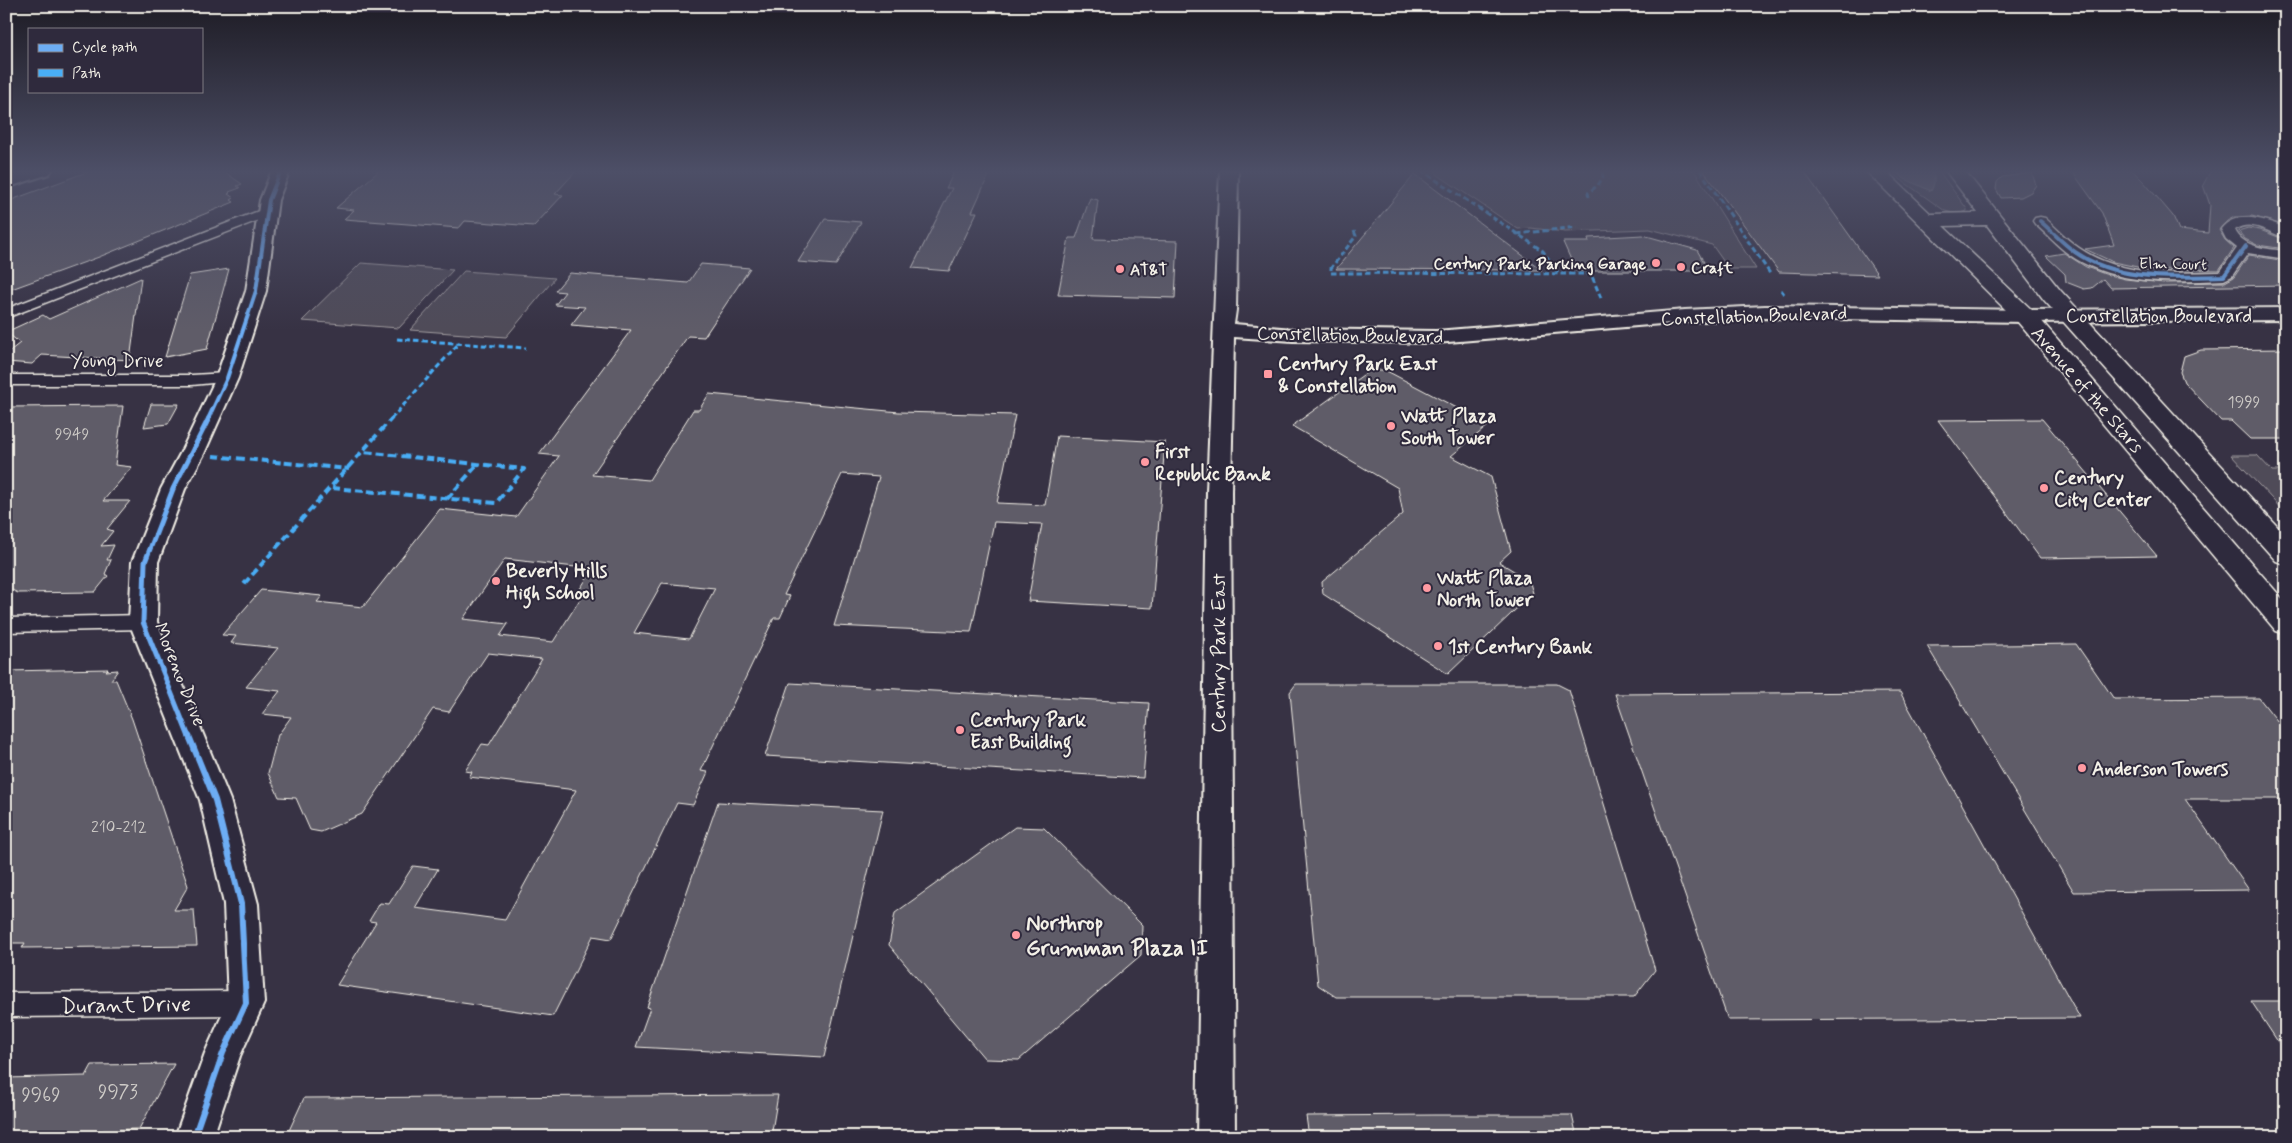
<svg xmlns="http://www.w3.org/2000/svg" width="2292" height="1143" font-family="Mynerve,sans-serif">
<style>
.green{fill:#504b59;stroke:#a29ea0}
.water{fill:#726e77;stroke:#a6a2a4}
.building{fill:#5f5c67;stroke:#f4f1e8;fill-rule:evenodd}
.lines{fill:none;stroke-linecap:round;stroke-linejoin:round}
.street-casing{stroke:#f4f1e8;stroke-width:3}
.secondary-casing{stroke:#f4f1e8;stroke-width:4}
.primary-casing{stroke:#f4f1e8;stroke-width:3}
.street{fill:#2f2a3d;fill-rule:evenodd}
.secondary{fill:#2f2a3d;fill-rule:evenodd}
.primary{fill:#2f2a3d;fill-rule:evenodd}
.quiet-far1{stroke:#49aef6;stroke-width:3;stroke-dasharray:5.5 3;stroke-linecap:butt}
.quiet{stroke:#49aef6;stroke-width:4;stroke-dasharray:8 4;stroke-linecap:butt}
.cycleway-far2-casing{stroke:#2f2a3d;stroke-width:6}
.cycleway-far1-casing{stroke:#2f2a3d;stroke-width:8}
.cycleway-casing{stroke:#2f2a3d;stroke-width:9}
.cycleway-far2{stroke:#6dadf4;stroke-width:4}
.cycleway-far1{stroke:#6dadf4;stroke-width:5}
.cycleway{stroke:#6dadf4;stroke-width:6}
.poi-dot{fill:#ff9aa2;stroke:#2f2a3d;stroke-width:2}
.labels{text-anchor:middle;stroke-width:4;stroke-linejoin:round;paint-order:stroke}
.far-poi-label{font-size:16px;font-weight:bold;fill:#f4f1e8;stroke:#2f2a3d;text-anchor:start}
.far-street-label{font-size:16px;fill:#f4f1e8;stroke:#2f2a3d}
.number-label{font-size:16px;fill:#cfccc8}
.street-label{font-size:19px;fill:#f4f1e8;stroke:#2f2a3d}
.poi-label{font-size:19px;font-weight:bold;fill:#f4f1e8;stroke:#2f2a3d;text-anchor:start}
.near-number-label{font-size:19px;fill:#cfccc8}
.near-poi-label{font-size:22px;font-weight:bold;fill:#f4f1e8;stroke:#2f2a3d;text-anchor:start}
.near-street-label{font-size:22px;fill:#f4f1e8;stroke:#2f2a3d}
</style>
<rect width="100%" height="100%" fill="#373244"/>
<filter id="ink" filterUnits="userSpaceOnUse"><feTurbulence type="fractalNoise" baseFrequency=".02" numOctaves="2"/><feDisplacementMap in="SourceGraphic" scale="10" xChannelSelector="R" yChannelSelector="G"/><feConvolveMatrix kernelMatrix="1 2 1 2 8 2 1 2 1" color-interpolation-filters="sRGB"/></filter>
<g filter="url(#ink)">
<g class="green">
<path d="M1434,170H1694L1756,269H1729L1712,245L1650,229L1565,232L1531,228L1518,229L1438,175Z"/>
<path d="M1887,170H1893L1905,179L1933,174L1932,170H1938L1967,209V211L1958,214L1945,211Z"/>
<path d="M361,263L453,270L399,328L302,321Z"/>
<path d="M464,271L555,278L506,337L410,330Z"/>
<path d="M2231,455H2257L2272,471H2286V514Z"/>
</g>
<path class="water" d="M1893,170H1932C1935,177 1935,184 1931,191L1905,179Z"/>
<g class="building">
<path d="M92,170H222L242,184L237,186L240,188L229,192L230,193L228,194L234,198L231,200L234,202L99,257L6,291V202Z"/>
<path d="M380,170H577L555,194L563,195L534,226L465,221L459,228L344,219L354,210L336,208Z"/>
<path d="M955,170H991L972,212H977L949,271L912,268L952,188H946Z"/>
<path d="M1703,170H1803L1878,275L1779,272Z"/>
<path d="M2071,170H2132L2144,182L2173,216L2179,230L2208,233L2210,205L2203,185L2211,170H2279L2286,175V226L2252,216L2234,217L2227,221L2219,230L2225,240L2234,248L2219,270L2147,269L2113,262L2085,249L2114,245L2102,213Z"/>
<path d="M2032,173L2036,185L2031,192L2021,197L2001,198L1996,189L1997,182L2002,177Z"/>
<path d="M1415,174L1542,270L1336,269Z"/>
<path d="M1090,198L1098,200L1093,239L1178,241L1175,298L1058,295L1069,238H1076Z"/>
<path d="M825,219L861,222L836,265L798,262Z"/>
<path d="M2248,228L2260,230L2286,240V249L2257,245L2245,239L2238,231Z"/>
<path d="M1643,235L1697,250L1709,271H1576L1563,242H1589L1588,238Z"/>
<path d="M2064,253L2086,267L2105,274L2125,279L2164,283L2225,282L2234,277L2249,255L2286,261V285L2111,288L2103,279L2092,288L2084,289L2066,282L2065,274L2046,256Z"/>
<path d="M701,264L750,268L704,337L688,336L592,475L649,480L693,410H699L709,394L899,412L1015,415L997,503L1045,505L1057,436L1165,442L1152,608L1028,601L1042,524L994,522L971,632L834,626L879,477L842,474L784,595L790,596L780,618H774L701,771L708,772L693,805L677,803L611,939L593,936L553,1016L337,985L376,922L369,921L380,903L389,904L413,866L438,869L415,908L505,920L576,790L469,777L472,772L465,771L482,744L489,745L542,659L488,653L449,712L433,709L362,814L321,832L310,830L296,798L279,797L268,773L278,735L291,717L262,714L280,691L246,687L278,648L231,643L236,636L222,635L261,590L322,596L317,602L363,607L440,509L516,517L559,456L539,454L631,330L571,325L585,307L555,305L565,292L555,291L570,273L688,283ZM505,559L593,569L576,595L582,596L553,642L500,636L508,624L463,619ZM662,583L715,588L689,639L634,633Z"/>
<path d="M229,269L207,349L165,357L190,275Z"/>
<path d="M141,278L130,360L42,355L32,364L6,362V354L20,343L6,332L43,315L49,319Z"/>
<path d="M2286,349V439H2250L2231,421H2221L2184,382L2180,372L2184,356L2201,350Z"/>
<path d="M1370,370H1385L1489,425L1451,456L1491,477L1511,551L1499,562L1529,580L1533,593L1448,674L1323,594L1322,582L1403,514L1398,488L1292,426Z"/>
<path d="M151,404H179L168,424L144,427Z"/>
<path d="M123,406L115,465L132,467L103,501H130L107,529L113,531L101,546L114,545L107,560H111L105,574L108,576L95,592L18,593L6,587V407Z"/>
<path d="M2042,419L2157,556L2040,558L1938,420Z"/>
<path d="M2076,644L2114,699L2259,698L2286,732V799H2185L2249,890L2074,892L1927,646Z"/>
<path d="M108,669L106,671L118,670L111,680H116L132,719L188,886L174,910H194L197,946L22,948L25,943H6V671Z"/>
<path d="M790,683L1149,703L1143,778L765,756Z"/>
<path d="M1296,684H1557L1569,690L1655,970L1634,997H1336L1318,985L1290,692Z"/>
<path d="M1900,692L2080,1018L1728,1020L1615,694Z"/>
<path d="M718,802L883,810L824,1057L636,1047L650,1008L647,1007Z"/>
<path d="M1015,827L1044,828L1142,925L1141,955L1019,1060L985,1059L889,945L895,913Z"/>
<path d="M2251,1001H2286V1054Z"/>
<path d="M174,1064L139,1129L103,1130L99,1137H6V1078L86,1076L92,1065Z"/>
<path d="M778,1095L771,1137H286L304,1098Z"/>
<path d="M1434,1115H1572L1577,1137H1309L1306,1116Z"/>
</g>
<g class="lines">
<defs>
<g id="street">
<path d="M269,207L276,211L274,214L6,318V309Z"/>
<path d="M2040,217L2045,218C2056,228 2067,240 2079,248C2121,277 2172,273 2220,272L2237,248L2226,239L2221,229C2236,209 2267,220 2286,228V238C2271,234 2251,218 2235,230C2243,248 2268,249 2286,251V259L2248,253L2232,276L2224,280C2172,282 2115,286 2070,255C2057,246 2047,234 2035,224L2033,221L2035,218Z"/>
<path d="M227,373L233,375L235,378L233,381L192,385H6V375H192Z"/>
<path d="M143,615L150,617L153,622L150,627L143,629L6,632V618Z"/>
<path d="M246,991L255,994L259,1003L255,1012L246,1015L6,1017V993Z"/>
</g>
<g id="secondary">
<path d="M25,170H52L49,174L6,188V177Z"/>
<path d="M272,170H290L278,200L266,291L238,378L204,454L185,489L158,562L157,622L230,800L258,904L264,1003L240,1056L213,1137H175L205,1053L228,1002L224,904L200,800L129,622L132,562L161,489L180,454L216,378L246,291L260,200Z"/>
<path d="M1220,170H1238L1236,310L1234,324L1293,329L1436,331L1685,310L1765,306L2025,310L2286,308V320L2025,322L1765,318L1685,322L1436,343L1293,341L1234,337L1231,492L1235,1137H1197L1207,492Z"/>
</g>
<path id="primary" d="M1865,170H1885L1931,214L1978,213L1945,170H1964L2060,290L2286,536V564L2276,561L2044,300L1987,225L1943,226L2033,311L2286,603V634L2276,631L2017,321Z"/>
</defs>
<use href="#street" class="street-casing"/>
<use href="#secondary" class="secondary-casing"/>
<use href="#primary" class="primary-casing"/>
<use href="#street" class="street"/>
<use href="#secondary" class="secondary"/>
<use href="#primary" class="primary"/>
<g class="quiet-far1">
<path d="M1421,170L1543,251L1558,273"/>
<path d="M1700,170L1771,275"/>
<path d="M1589,197L1588,193L1598,185L1603,177L1602,170"/>
<path d="M1354,231L1356,236L1331,268V273L1591,274L1601,298"/>
<path d="M1517,234L1577,227"/>
<path d="M1781,290L1784,294"/>
<path d="M397,339L526,348"/>
<path d="M391,419L460,342"/>
</g>
<g class="quiet">
<path d="M213,456L349,469"/>
<path d="M332,488L496,503L524,469L364,452"/>
<path d="M447,499L478,464"/>
<path d="M244,584L392,418"/>
</g>
<defs>
<g id="cycleway-far2">
<path d="M2040,221C2052,231 2062,243 2075,252C2118,282 2173,277 2224,276L2246,246"/>
<path d="M208,419L227,378L256,291L269,200L281,170"/>
</g>
<path id="cycleway-far1" d="M189,737L143,622L145,562L173,489L209,418"/>
<path id="cycleway" d="M189,736L215,800L241,904L246,1003L223,1053L194,1137"/>
</defs>
<use href="#cycleway-far2" class="cycleway-far2-casing"/>
<use href="#cycleway-far1" class="cycleway-far1-casing"/>
<use href="#cycleway" class="cycleway-casing"/>
<use href="#cycleway-far2" class="cycleway-far2"/>
<use href="#cycleway-far1" class="cycleway-far1"/>
<use href="#cycleway" class="cycleway"/>
</g>
</g>
<linearGradient id="sky" x2="0" y2="1"><stop stop-color="#1e1c25"/><stop offset="0.52" stop-color="#4d4f67"/><stop offset="1" stop-color="#4d4f67" stop-opacity="0"/></linearGradient>
<rect width="2292" height="330" fill="url(#sky)"/>
<g class="poi-dot">
<circle cx="1656" cy="263" r="5"/>
<circle cx="1681" cy="267" r="5"/>
<circle cx="1120" cy="269" r="5"/>
<rect x="1263" y="369" width="10" height="10" rx="2.5"/>
<circle cx="1391" cy="426" r="5"/>
<circle cx="1145" cy="462" r="5"/>
<circle cx="2044" cy="488" r="5"/>
<circle cx="496" cy="581" r="5"/>
<circle cx="1427" cy="588" r="5"/>
<circle cx="1438" cy="646" r="5"/>
<circle cx="960" cy="730" r="5"/>
<circle cx="2082" cy="768" r="5"/>
<circle cx="1016" cy="935" r="5"/>
</g>
<g class="labels">
<g class="far-poi-label">
<text x="1646" y="269" text-anchor="end">Century Park Parking Garage</text>
<text x="1691" y="273">Craft</text>
<text x="1130" y="275">AT&amp;T</text>
</g>
<g class="far-street-label">
<text transform="translate(2173 263) rotate(1)" y="6">Elm Court</text>
</g>
<g class="number-label">
<text x="2244" y="407">1999</text>
<text x="72" y="439">9949</text>
<text x="119" y="832">210-212</text>
</g>
<g class="street-label">
<text transform="translate(1754 315) rotate(-2)" y="7">Constellation Boulevard</text>
<text x="2159" y="322">Constellation Boulevard</text>
<text transform="translate(1350 334) rotate(1)" y="7">Constellation Boulevard</text>
<text x="117" y="367">Young Drive</text>
<text transform="translate(2088 389) rotate(49)" y="7">Avenue of the Stars</text>
<text transform="translate(1218 653) rotate(-90)" y="7">Century Park East</text>
<text transform="translate(181 674) rotate(68)" y="7">Moreno Drive</text>
</g>
<g class="poi-label">
<text x="1278" y="370">Century Park East<tspan x="1278" dy="22">&amp; Constellation</tspan></text>
<text x="1401" y="422">Watt Plaza<tspan x="1401" dy="22">South Tower</tspan></text>
<text x="1155" y="458">First<tspan x="1155" dy="22">Republic Bank</tspan></text>
<text x="2054" y="484">Century<tspan x="2054" dy="22">City Center</tspan></text>
<text x="506" y="577">Beverly Hills<tspan x="506" dy="22">High School</tspan></text>
<text x="1437" y="584">Watt Plaza<tspan x="1437" dy="22">North Tower</tspan></text>
<text x="1448" y="653">1st Century Bank</text>
<text x="970" y="726">Century Park<tspan x="970" dy="22">East Building</tspan></text>
<text x="2092" y="775">Anderson Towers</text>
</g>
<g class="near-number-label">
<text x="118" y="1098">9973</text>
<text x="41" y="1101">9969</text>
</g>
<g class="near-poi-label">
<text x="1026" y="930">Northrop<tspan x="1026" dy="25">Grumman Plaza II</tspan></text>
</g>
<g class="near-street-label">
<text transform="translate(126 1004) rotate(-1)" y="8">Durant Drive</text>
</g>
</g>
<rect width="2292" height="1143" fill="none" stroke="#2f2a3d" stroke-width="25"/>
<rect x="12" y="12" width="2267" height="1118" fill="none" stroke="#f4f1e8" stroke-width="2" filter="url(#ink)"/>
<rect x="28" y="28" width="175" height="65" fill="#2f2a3d" stroke="#7e7a81"/>
<rect x="38" y="44" width="25" height="8" fill="#6dadf4" stroke="#7e7a81"/>
<text x="72" y="52" font-size="15" fill="#f4f1e8">Cycle path</text>
<rect x="38" y="69" width="25" height="8" fill="#49aef6" stroke="#7e7a81"/>
<text x="72" y="78" font-size="15" fill="#f4f1e8">Path</text>
</svg>
